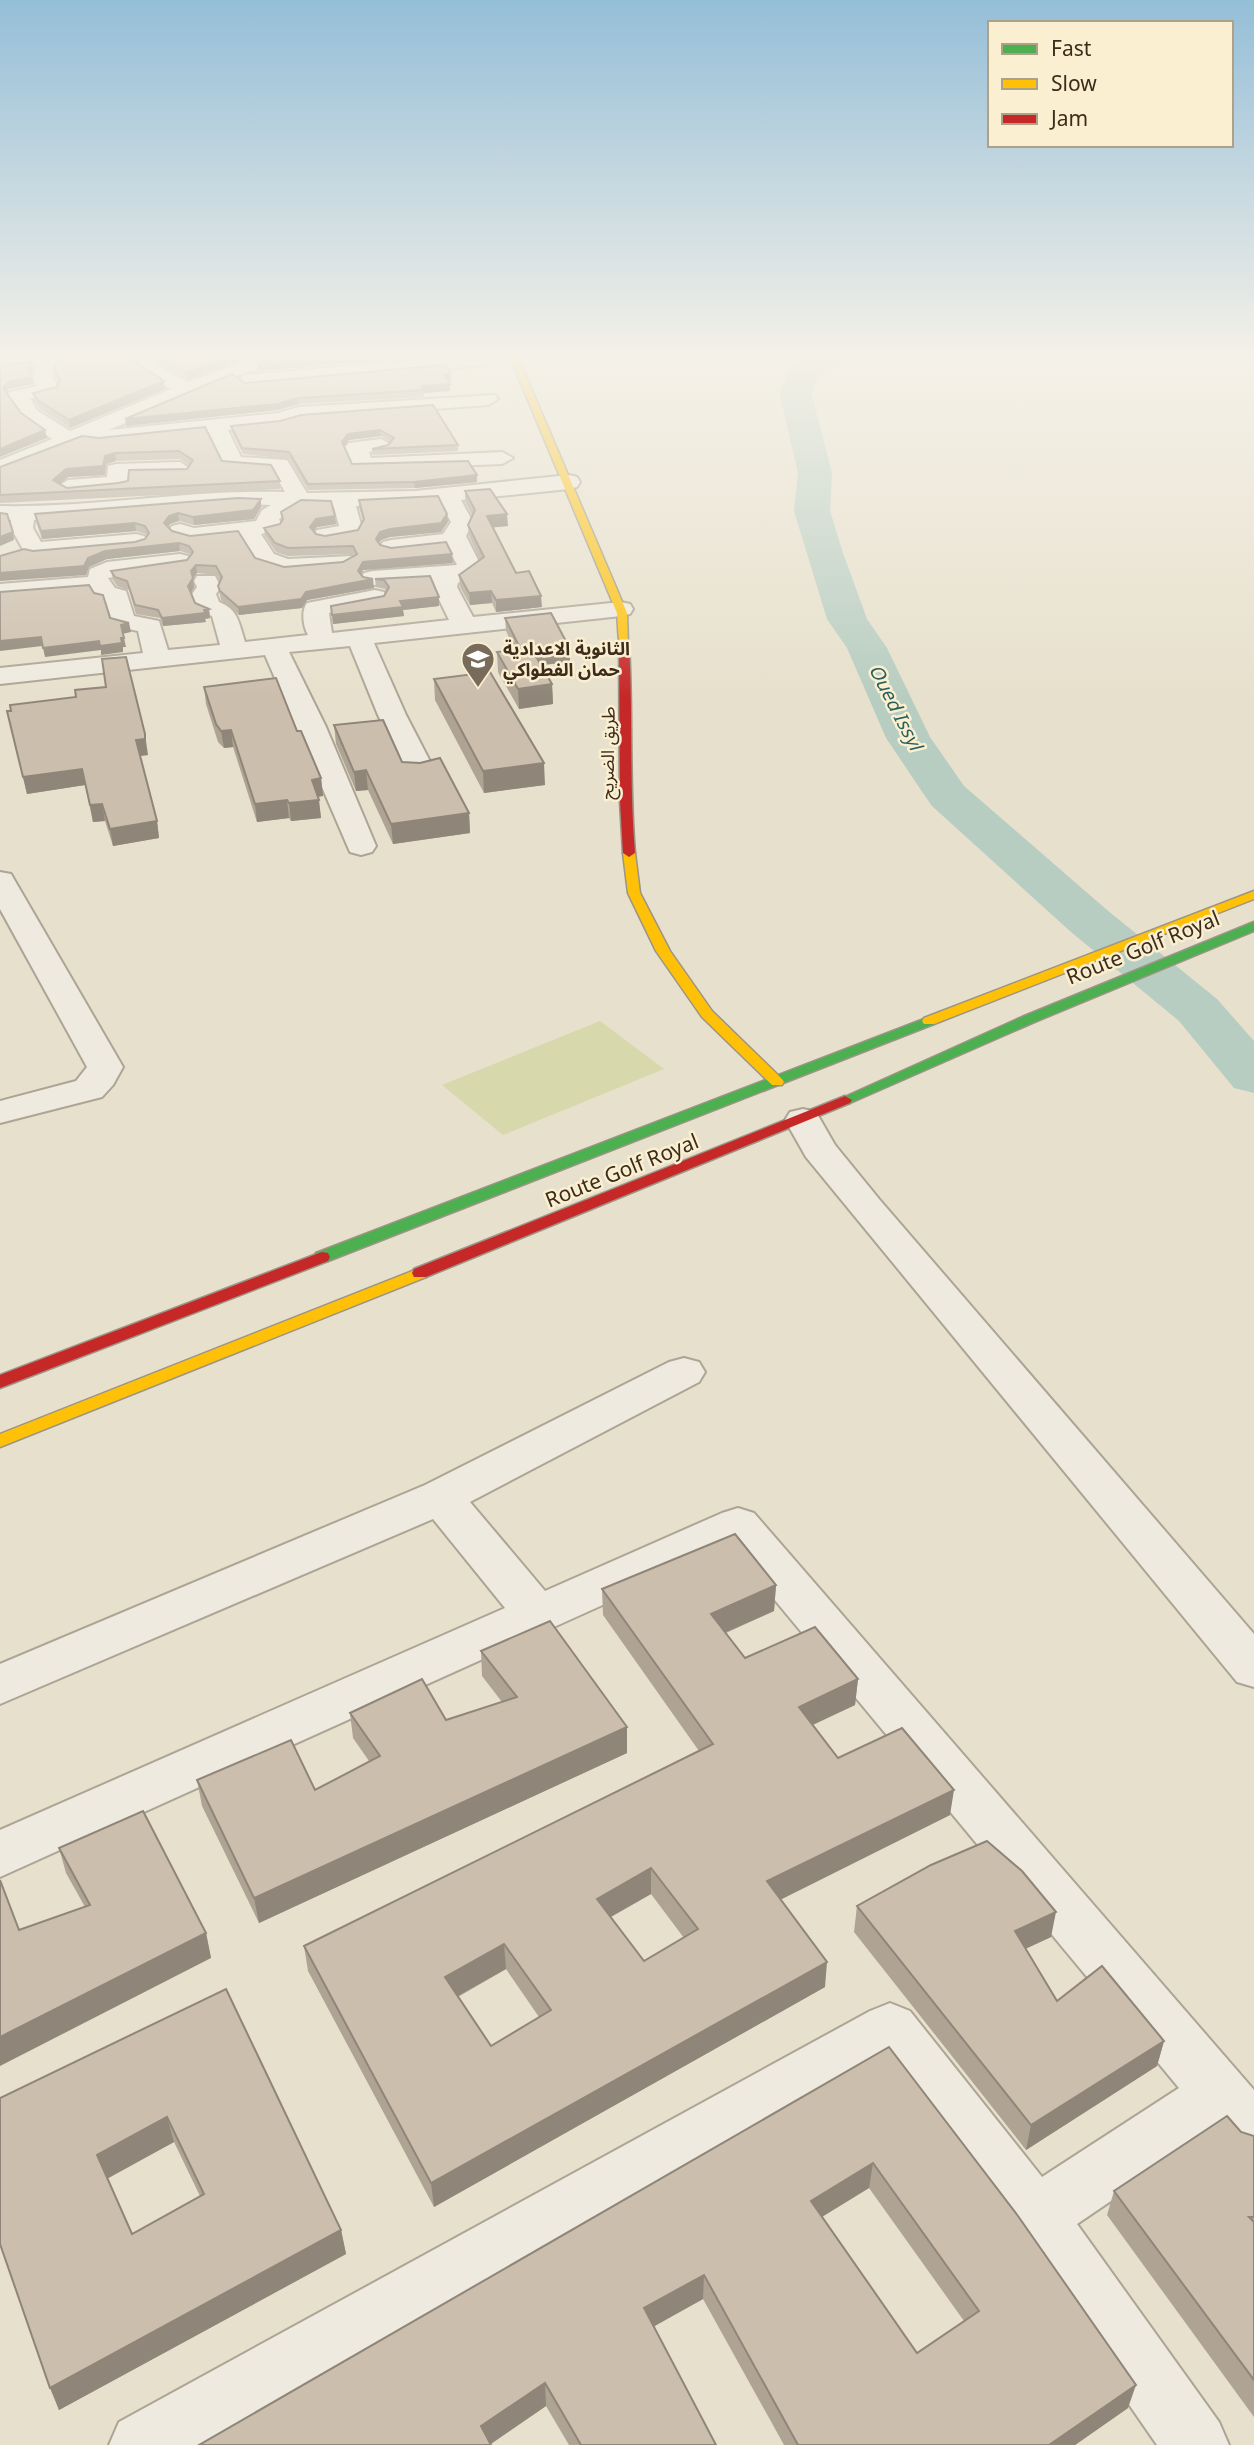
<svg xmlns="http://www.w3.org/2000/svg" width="1254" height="2445" font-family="Georgia,'Noto Sans Arabic',serif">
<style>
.green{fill:#d7d9ad}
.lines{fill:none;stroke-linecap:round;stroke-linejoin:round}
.river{fill:#b8cdc1;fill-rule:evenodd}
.street-casing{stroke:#aca495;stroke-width:4}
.fast-casing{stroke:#9c9485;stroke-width:3}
.slow-casing{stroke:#9c9485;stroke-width:3}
.jam-casing{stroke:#9c9485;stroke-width:3}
.street{fill:#efeadf;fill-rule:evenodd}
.fast{fill:#4caf50;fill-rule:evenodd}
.slow{fill:#ffc107;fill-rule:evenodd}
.jam{fill:#c62828;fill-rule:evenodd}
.wall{fill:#afa394;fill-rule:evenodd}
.shaded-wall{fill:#8f8578}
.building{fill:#ccbeac;stroke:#8f8578;stroke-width:2;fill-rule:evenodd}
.labels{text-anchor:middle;stroke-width:5;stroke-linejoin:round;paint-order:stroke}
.far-poi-label{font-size:18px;font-weight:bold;fill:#3d2c1c;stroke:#faefd1;text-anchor:start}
.far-street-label{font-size:18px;fill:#3d2c1c;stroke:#faefd1}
.far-water-label{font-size:19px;font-style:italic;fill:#295e5c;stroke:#faefd1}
.street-label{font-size:21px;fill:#3d2c1c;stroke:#faefd1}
</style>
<rect width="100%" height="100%" fill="#e7e0cc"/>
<path class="green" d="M600,1021L664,1069L503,1135L442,1085Z"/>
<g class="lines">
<path class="river" d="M816,355H849L840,366L819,376L811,392L832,473L830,511L843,553L867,619L887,648L930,737L964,786L1107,910L1217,999L1254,1041V1093L1234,1088L1179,1021L1071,932L932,806L925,796L886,738L847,648L827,619L794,511L798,473L779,392L795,363Z"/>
<defs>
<g id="street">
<path d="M37,355H88L85,359L57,363L52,377L59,389L56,393L30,399L38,411L70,431L171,389C157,381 133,373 134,355H152L157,366L188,382L263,355H291L288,359L241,374L109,430L278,413L299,407L495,395L498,399L488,405L301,419L280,425L228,430L241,457L287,460L307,493L415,491L569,475L577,477L580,482L577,487L569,489L461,500L473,522L466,536L482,568L470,578L458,583L457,587L473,617L621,602L630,604L633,609L630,614L621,616L374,643L406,715L435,771L431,777L421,780L411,777L407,771L378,715L350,646L289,652L326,727L376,846L372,852L361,855L350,852L265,655L0,684V668L143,653L138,631L114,626L106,602L98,600L92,591L0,598V584L88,577L90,569L107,562L180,554L188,556L192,561L188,566L108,578L115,588L126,591L134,616L159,621L168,650L220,645L212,616L199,611L192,594L197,587L194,581L197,576H215L221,587L216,594L219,602C238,609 239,623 245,642L308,635C303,626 301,611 307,603L375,590L384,592L387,597L384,602L329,613L332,633L449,620L433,587L434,582L373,585L364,583L361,578L364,573L373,571L457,565L448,548L391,554L383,552L379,547L383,542L391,540L443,534L451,522L440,502L356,506L362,528L356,537L325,542L317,540L313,535L317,530L339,526L334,507L301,506L279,519L282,526L279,531L261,534L274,554L288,559L352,556L356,561L352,566L344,568L286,573L257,564L240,537C220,539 182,550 168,531L172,526L180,524L194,528L256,521L262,510L271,505L239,504L34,520L33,528L41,542L136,534L144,536L148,541L144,546L136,548L34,557L26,555L11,528V520H0V506C95,508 190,489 285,492L273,471L225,468L208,432L100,443L83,441L0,474V460L52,439L24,419L7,396L10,392L37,386L32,377L37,366L0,371V359Z"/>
<path d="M478,355L488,361L485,365L245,387L235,381L245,375Z"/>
<path d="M381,439L392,445L388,449L369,452L371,458L502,452L513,458L502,464L355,470L345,447L349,443Z"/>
<path d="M180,462L191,469L188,474L128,476L127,487L119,489L68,494L57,487L68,480L107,477L108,466L116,464Z"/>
<path d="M0,872L11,874L15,881L123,1067L113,1085L102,1097L0,1123V1101L76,1081L87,1067L0,909Z"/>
<path d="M803,1109L816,1112L835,1145L879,1199L1254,1634V1687L1237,1682L806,1157L785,1120L790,1112Z"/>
<path d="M684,1358L699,1362L705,1372L699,1382L470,1502L545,1591L722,1513L738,1508L754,1513L1254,2090V2162L1233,2154L1214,2131L1077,2224L1219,2422L1229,2445H1157L1014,2238L882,2063L206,2445H109L119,2422L870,2011L890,2003L910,2011L1042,2177L1179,2088L731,1547L0,1877V1830L505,1608L433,1519L0,1704V1664L425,1485L669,1362Z"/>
</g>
<g id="fast">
<path d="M1254,922V931L1032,1023L850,1103L845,1104L838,1100L1022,1017Z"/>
<path d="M929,1017L934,1018L936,1021L934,1024L328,1261H316L314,1257L316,1253Z"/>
</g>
<g id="slow">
<path d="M509,355H517L627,613L628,645L619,643L617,613Z"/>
<path d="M629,849L635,853L640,893L670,951L712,1011L782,1079L784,1082L782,1085H772L702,1017L656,951L628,893L623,853Z"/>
<path d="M1254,891V899L934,1024H924L922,1021L924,1018Z"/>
<path d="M420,1268L426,1269L428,1273L426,1277L0,1447V1434Z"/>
</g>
<g id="jam">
<path d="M624,640L629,643C633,713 629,783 635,853L629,857L623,853L620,801L619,643Z"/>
<path d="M845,1096L852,1100L850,1103L426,1277H414L412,1273L414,1269Z"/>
<path d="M322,1252L328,1253L330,1257L328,1261L0,1388V1375Z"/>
</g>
</defs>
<use href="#street" class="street-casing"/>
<use href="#fast" class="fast-casing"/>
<use href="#slow" class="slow-casing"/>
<use href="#jam" class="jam-casing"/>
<use href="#street" class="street"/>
<use href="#fast" class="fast"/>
<use href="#slow" class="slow"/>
<use href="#jam" class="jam"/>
</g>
<g class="wall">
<path d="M153,355H257L188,379L159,364Z"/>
<path d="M134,361L165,389L70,428L40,409L34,401L33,393L57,387L59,383L55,377L54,369Z"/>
<path d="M448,380L450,384V391L424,393V397L299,404L277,410L126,426L245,383L451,380Z"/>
<path d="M301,415L458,445V451L373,455L372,449L388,445L391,442L381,436L349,440L344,446L352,464L477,475V482L415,488L308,490L289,459L243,454L232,432L231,426L280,421Z"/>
<path d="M205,427L222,461L280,481V489L0,503V467L99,438ZM180,459L189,465L187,469L118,483L67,488L60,484L68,477L105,475L106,464L116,461Z"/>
<path d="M465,491L508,526L493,527L516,573L542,607L496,612L492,603L470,605L460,587L459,575L480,560L469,536L468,525L472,515L465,502Z"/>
<path d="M261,499V507L254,519L194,525L179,521L170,524L168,527L172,531L284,567L343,562L355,556L354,554L288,556L276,552L265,536L264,528L280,524L282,521L281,512L335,516L336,524L317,527L313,531L316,534L325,536L358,530L363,521L359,508V500L447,514L448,522L441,532L390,537L381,540L379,543L380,545L453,563L363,570L361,575L374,588L307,600L302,608L239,615L221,600L218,586L220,581L217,575L197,573L193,578L194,587L191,592L195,603L209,609L210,618L205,619L206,622L163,626L160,618L136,614L129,590L117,586L113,580L111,571L187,560L191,556L190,554L180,551L107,559L89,567L86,575L33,551L135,542L145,539L147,536L146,534L136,531L42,539L36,522L35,514Z"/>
<path d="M430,576L439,606L403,610L404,616L333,624L331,606L384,596L386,591L385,589L376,587L375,579Z"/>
<path d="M505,618L570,649V662L541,665L552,684L553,704L519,709L498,672L497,652L515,650L506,631Z"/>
<path d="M434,679L545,785L484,793L435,700Z"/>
<path d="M204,687L297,731L321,778L323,796L318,797L321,818L291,821L289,818L257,822L233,747L224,748L218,742L206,704Z"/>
<path d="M7,711L148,755L140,756L157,821L159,838L113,846L105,821L93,822L85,785L27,794Z"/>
<path d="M334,725L402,762L469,813L470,833L393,844L368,790L356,791L336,744Z"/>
<path d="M776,1585L774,1611L726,1633L745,1658L858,1679L855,1705L813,1725L838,1758L950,1815L781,1899L825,1987L434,2207L308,1971L304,1946L699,1751L603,1615L602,1589ZM651,1894L684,1938L644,1961L611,1917ZM506,1969L539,2017L491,2046L458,1997Z"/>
<path d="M481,1651L627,1753L259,1923L202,1806L197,1780L315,1790L369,1761L353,1738L350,1713L446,1720L502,1702L482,1676Z"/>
<path d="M59,1848L206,1933L211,1958L19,1930L85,1907L66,1873Z"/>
<path d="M857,1906L1051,1937L1025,1949L1057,2001L1164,2041L1157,2066L1026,2150L854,1932Z"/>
<path d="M226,1989L341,2230L346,2254L59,2410L0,2244ZM174,2142L200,2196L132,2234L107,2178Z"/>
<path d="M889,2047L1128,2408L1075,2445H784L703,2299L654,2326L716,2445H569L546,2406L491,2444L199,2445ZM869,2188L964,2321L917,2353L822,2216Z"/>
<path d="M1241,2132L1254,2136V2417L1107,2215L1114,2191Z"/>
</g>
<g class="shaded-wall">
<path d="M0,355H20L0,357Z"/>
<path d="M236,355H257L188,379L187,372Z"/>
<path d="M366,355H443L258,371V364Z"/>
<path d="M31,362L33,369L30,376L28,368Z"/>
<path d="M444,374H451V380L444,381Z"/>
<path d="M32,377L33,384L9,389L4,396L3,388L8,382Z"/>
<path d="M164,381L165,389L70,428L69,420Z"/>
<path d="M450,384V391L424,393L421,386Z"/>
<path d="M298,398L299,404L277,410L126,426L125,419Z"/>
<path d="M45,430L47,438L0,457V449Z"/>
<path d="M380,430L381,436L349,440L343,448L342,442L348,434Z"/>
<path d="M115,453L116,461L106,464L105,475L68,477L55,488L53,480L66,469Z"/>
<path d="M477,475V482L415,488L414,482Z"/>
<path d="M261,499V507L254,519L194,525L193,517Z"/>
<path d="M178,513L179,521L170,524L165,531L164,523L169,516Z"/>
<path d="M447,514L448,522L441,532L390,537L381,540L376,547V539L380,532Z"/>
<path d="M507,514L508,526L488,528L487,516Z"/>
<path d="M335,516L336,524L317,527L310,535V527L316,519Z"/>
<path d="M135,523L136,531L42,539L41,531Z"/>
<path d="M13,532L14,540L0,546V537Z"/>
<path d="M179,543L180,551L107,559L89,567L86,575L0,581V573L88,558L105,551Z"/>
<path d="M452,554L453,563L363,570L359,579L358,571L363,562Z"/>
<path d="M196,565L197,573L193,578L194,587L190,595L188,586L191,571Z"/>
<path d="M373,579L374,588L307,600L302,608L239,615L238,607L306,592Z"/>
<path d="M491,591L492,603L470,605L469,593Z"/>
<path d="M541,596L542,607L496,612V600Z"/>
<path d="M439,597V606L403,610L404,616L333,624L332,615L400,601Z"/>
<path d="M209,609L210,618L205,619L206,622L163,626L162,618Z"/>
<path d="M129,623L131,632L122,634L121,625Z"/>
<path d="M41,637L42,646L0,651V641Z"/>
<path d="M124,638L126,647H123V652L101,655V650L45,657L43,648Z"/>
<path d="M570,649V662L523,667V653Z"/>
<path d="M552,684L553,704L519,709L518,689Z"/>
<path d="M231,730L233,747L224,748L221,731Z"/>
<path d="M145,734L148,755L139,756L136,740Z"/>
<path d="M544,763L545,785L484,793L483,771Z"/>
<path d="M82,769L85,785L27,794L23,777Z"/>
<path d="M366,770L368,790L356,791L354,772Z"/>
<path d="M321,778L323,796L314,797L312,780Z"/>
<path d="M287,800L289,818L257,822L255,804Z"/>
<path d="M319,800L321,818L291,821L289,803Z"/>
<path d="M102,804L105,821L93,822L90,805Z"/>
<path d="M469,813L470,833L393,844L391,824Z"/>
<path d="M157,821L159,838L113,846L110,829Z"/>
<path d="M776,1585L774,1611L710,1639L711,1614Z"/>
<path d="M858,1679L855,1705L797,1732L799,1707Z"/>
<path d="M627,1727V1753L259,1923L254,1898Z"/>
<path d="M954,1790L950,1815L766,1907L767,1881Z"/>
<path d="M651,1868V1894L598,1924L597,1899Z"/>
<path d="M1056,1912L1051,1937L1010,1956L1015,1931Z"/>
<path d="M206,1933L211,1958L0,2066V2037Z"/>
<path d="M504,1944L506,1969L447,2002L445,1977Z"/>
<path d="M827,1962L825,1987L434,2207L431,2183Z"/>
<path d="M1164,2041L1157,2066L1026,2150L1031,2125Z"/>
<path d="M167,2117L174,2142L105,2180L97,2155Z"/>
<path d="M873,2163L869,2188L809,2225L811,2201Z"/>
<path d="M341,2230L346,2254L59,2410L50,2388Z"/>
<path d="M704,2275L703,2299L644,2332V2308Z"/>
<path d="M545,2383L546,2406L489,2445L481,2426Z"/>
<path d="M1136,2385L1128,2408L1075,2445H1049Z"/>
</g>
<g class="building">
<path d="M82,355H132L134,361L164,381L69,420L39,401L33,393L57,387L60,380L54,369L58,358Z"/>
<path d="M157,355H236L187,372L158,357Z"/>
<path d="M287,355H366L258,364Z"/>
<path d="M31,362L28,368L32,377L8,382L3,388L21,413L45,430L0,449V365Z"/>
<path d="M445,365L451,374H444L450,384L421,386L424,390L298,398L277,404L125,419L232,374L245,383Z"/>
<path d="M433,405L458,445L372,449L388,445L394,438L380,430L348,434L342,442L352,464L468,461L477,475L414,482L308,484L289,452L242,448L231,426L280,421L301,415Z"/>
<path d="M205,427L222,461L271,465L280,481L0,495V467L82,436L99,438ZM179,451L193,460L187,469L129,470L128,481L118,483L67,488L53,480L66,469L103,466L105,456L115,453Z"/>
<path d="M490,489L507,514L487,516L516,573L529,571L541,596L496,600L491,591L469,593L459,575L484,557L468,525L475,510L465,491Z"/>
<path d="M438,496L447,514L441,523L390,529L380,532L376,539L380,545L391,548L446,542L452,554L363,562L358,571L363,577L373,579L306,592L301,599L238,607L220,591L218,586L222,577L216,566L196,565L191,571L193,578L188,586L195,603L209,609L204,610L205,613L162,618L158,610L135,605L127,581L115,577L111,571L187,560L193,552L189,546L179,543L105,551L88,558L84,566L0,573V556L24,549L33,551L135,542L145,539L149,533L145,526L135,523L41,531L35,514L238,498L261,499L253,510L193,517L178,513L169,516L164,523L172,531L190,536L238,531L255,558L284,567L343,562L357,554L353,546L288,548L275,543L264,528L280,524L283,519L281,512L301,500L331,501L335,516L316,519L310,527L316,534L325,536L358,530L364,519L359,500Z"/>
<path d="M0,513L7,514L13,532L0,537Z"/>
<path d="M430,576L439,597L400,601L403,607L332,615L331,606L384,596L389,587L384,580L375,579Z"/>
<path d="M89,585L94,593L103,595L110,618L129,623L121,625L124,638H121L122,643L100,646L99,641L43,648L41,637L0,641V592Z"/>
<path d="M551,613L570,649L533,652L531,648L521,650L505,618Z"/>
<path d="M531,648L552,684L518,689L497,652Z"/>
<path d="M126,657L145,734V739L136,740L157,821L110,829L102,804L90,805L82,769L23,777L7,711H11L10,705L76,697L75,690L106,687L102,659Z"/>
<path d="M490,672L544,763L483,771L434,679Z"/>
<path d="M276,678L297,731H301L321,778L312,780L319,800L289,803L287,800L255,804L231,730L221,731L216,724L204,687Z"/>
<path d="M383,720L402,762L420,763L440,758L469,813L391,824L366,770L354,772L334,725Z"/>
<path d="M735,1534L776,1585L711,1614L745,1658L815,1627L858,1679L799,1707L838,1758L902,1728L954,1790L767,1881L827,1962L431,2183L304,1946L713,1744L602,1589ZM651,1868L698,1929L644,1961L597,1899ZM504,1944L551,2010L491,2046L445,1977Z"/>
<path d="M550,1621L627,1727L254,1898L197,1780L291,1740L315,1790L380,1756L350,1713L422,1679L446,1720L517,1697L481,1651Z"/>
<path d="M143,1811L206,1933L0,2037V1880L19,1930L90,1905L59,1848Z"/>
<path d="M987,1841L1022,1871L1056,1912L1015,1931L1057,2001L1102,1966L1164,2041L1031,2125L857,1906L931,1865Z"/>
<path d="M226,1989L341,2230L50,2388L0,2244V2098ZM167,2117L204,2194L132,2234L97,2155Z"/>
<path d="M889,2047L1018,2216L1136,2385L1049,2445H798L704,2275L644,2308L716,2445H581L545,2383L481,2426L491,2445H199ZM873,2163L979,2311L917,2353L811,2201Z"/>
<path d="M1227,2116L1241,2132L1254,2136V2217H1249L1254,2222V2380L1114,2191Z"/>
</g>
<linearGradient id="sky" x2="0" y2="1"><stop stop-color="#95bed8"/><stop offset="0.51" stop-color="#f4f1e8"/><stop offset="1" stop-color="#f4f1e8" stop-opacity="0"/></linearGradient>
<rect width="1254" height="697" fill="url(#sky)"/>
<defs>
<symbol id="school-pin" viewBox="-11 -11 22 30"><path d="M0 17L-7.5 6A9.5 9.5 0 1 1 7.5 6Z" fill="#786b5a" stroke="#faefd1"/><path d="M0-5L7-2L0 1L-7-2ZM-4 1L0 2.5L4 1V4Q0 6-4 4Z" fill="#fff"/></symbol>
</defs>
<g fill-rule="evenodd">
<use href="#school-pin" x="459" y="640" width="38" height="52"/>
</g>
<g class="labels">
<g class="far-poi-label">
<text x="503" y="655">الثانوية الاعدادية<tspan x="503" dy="21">حمان الفطواكي</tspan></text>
</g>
<g class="far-street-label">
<text transform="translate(608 753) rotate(-89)" y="6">طريق الضريح</text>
</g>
<g class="far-water-label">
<text transform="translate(896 707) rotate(63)" y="7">Oued Issyl</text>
</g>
<g class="street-label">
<text transform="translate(1143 948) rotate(-22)" y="7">Route Golf Royal</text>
<text transform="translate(622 1171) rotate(-22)" y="7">Route Golf Royal</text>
</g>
</g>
<rect x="988" y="21" width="245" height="126" fill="#faefd1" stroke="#aea189" stroke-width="2"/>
<rect x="1002" y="44" width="35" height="10" fill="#4caf50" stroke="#aea189" stroke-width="2"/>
<text x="1051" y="56" font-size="21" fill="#3d2c1c">Fast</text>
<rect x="1002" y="79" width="35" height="10" fill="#ffc107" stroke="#aea189" stroke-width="2"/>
<text x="1051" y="91" font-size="21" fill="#3d2c1c">Slow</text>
<rect x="1002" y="114" width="35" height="10" fill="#c62828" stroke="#aea189" stroke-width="2"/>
<text x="1051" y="126" font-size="21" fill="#3d2c1c">Jam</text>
</svg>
